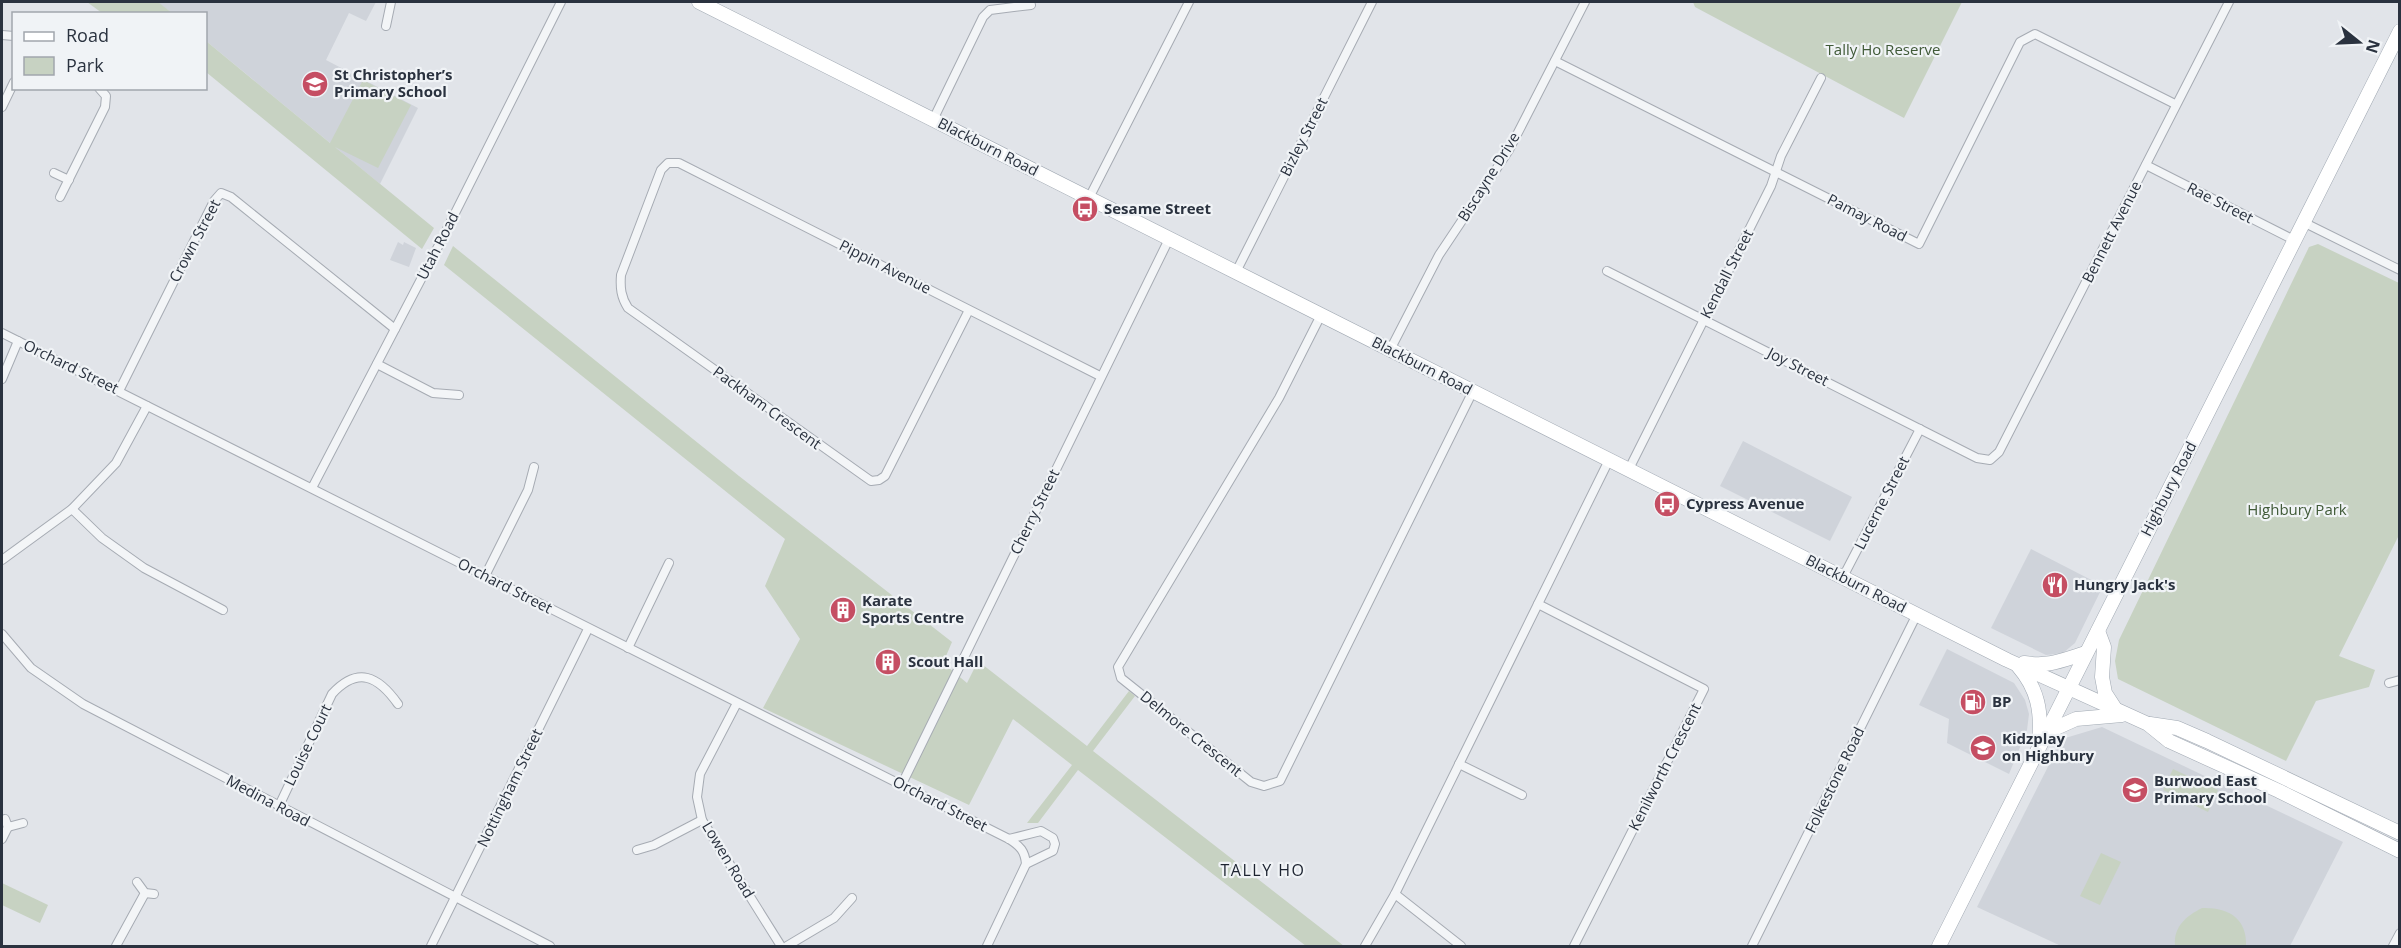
<svg xmlns="http://www.w3.org/2000/svg" width="2401" height="948" font-family="'Open Sans',sans-serif">
<style>
.built{fill:#cfd3da}
.green{fill:#c7d2c2}
.lines{fill:none;stroke-linecap:round;stroke-linejoin:round}
.minor-casing{stroke:#a6abb3;stroke-width:10}
.primary-casing{stroke:#a1a9b3;stroke-width:15}
.minor{stroke:#f3f5f7;stroke-width:8}
.primary{stroke:#fff;stroke-width:14}
.labels{text-anchor:middle;stroke-width:4.5;stroke-linejoin:round;paint-order:stroke}
.park-label{font-size:15px;fill:#405a38;stroke:#f0f3f6}
.poi-label{font-size:15px;font-weight:bold;fill:#2a323f;stroke:#f0f3f6;text-anchor:start}
.street-label{font-size:15px;fill:#2a323f;stroke:#f0f3f6}
.neighbourhood-label{font-size:16px;letter-spacing:1.5px;fill:#1c2330;stroke:#f0f3f6}
</style>
<rect width="100%" height="100%" fill="#e1e4e9"/>
<g class="built">
<path d="M157,2H376L366,21L349,13L326,60L418,108L380,184L206,41V14L172,13Z"/>
<path d="M398,242L403,245L404,242L416,248L409,267L390,260Z"/>
<path d="M1743,441L1852,497L1830,541L1720,486Z"/>
<path d="M2031,549L2103,586L2075,643L2063,653L2046,655L1991,628Z"/>
<path d="M1947,649L2014,683L2025,700L2029,714L2027,730L2009,774L1947,743L1949,719L1919,705Z"/>
<path d="M2102,727L2343,842L2290,946H2061L1977,907L2062,739Z"/>
</g>
<g class="green">
<path d="M87,2H158L172,13H102Z"/>
<path d="M1693,2H1962L1904,118L1695,7Z"/>
<path d="M206,41L330,143L363,80L411,105L378,168L335,147L434,228L422,249L206,72Z"/>
<path d="M2318,244L2399,283V535L2339,656L2375,670L2369,687L2316,701L2286,761L2118,679L2115,661L2119,640L2309,247Z"/>
<path d="M453,246L739,476L952,642L943,663L967,683L978,661L1087,746L1129,691L1135,696L1093,751L1344,946H1306L1078,770L1038,823H1027L1072,765L1013,719L969,805L763,708L800,639L765,586L785,539L444,265Z"/>
<path d="M2173,769L2218,790L2208,812L2163,790Z"/>
<path d="M2101,853L2121,862L2100,905L2080,896Z"/>
<path d="M2,883L48,905L40,923L2,905Z"/>
<path d="M2202,908C2228,907 2247,918 2246,946H2175C2173,927 2186,916 2202,908Z"/>
</g>
<g class="lines">
<defs>
<g id="minor">
<path d="M386,26L391,2"/>
<path d="M2,35L14,36"/>
<path d="M1555,61L1919,244L2020,42L2035,34L2175,104"/>
<path d="M2,107L14,82"/>
<path d="M933,120L983,17L990,10L1031,5"/>
<path d="M2146,165L2294,240"/>
<path d="M54,173L69,180"/>
<path d="M60,197L105,107L106,96L99,88"/>
<path d="M1089,198L1189,2"/>
<path d="M2303,222L2400,270"/>
<path d="M1607,271L1977,458L1990,460L1999,452L2229,2"/>
<path d="M1236,272L1372,2"/>
<path d="M969,310L885,476L879,480L871,481L628,308C621,297 620,288 621,275L661,170L668,163H679L1100,376"/>
<path d="M1321,315L1279,398L1118,667L1121,678L1251,782L1264,786L1280,781L1473,391"/>
<path d="M2,333L1009,839C1020,846 1025,851 1026,864L987,946"/>
<path d="M1390,350L1439,255L1509,150L1585,2"/>
<path d="M377,364L433,393L459,395"/>
<path d="M2,379L18,341"/>
<path d="M119,391L214,201L221,193L231,197L395,329"/>
<path d="M1629,469L1771,186L1781,156L1821,78"/>
<path d="M312,488L441,241L561,2"/>
<path d="M72,509L102,538L144,568L223,610"/>
<path d="M2,560L72,509L116,463L147,406"/>
<path d="M485,576L528,490L534,467"/>
<path d="M1843,577L1920,429"/>
<path d="M1538,604L1704,689L1574,946"/>
<path d="M2,634L31,668L83,704L550,946"/>
<path d="M628,648L669,563"/>
<path d="M2389,683L2400,680"/>
<path d="M737,703L700,774L697,797L702,820L781,946"/>
<path d="M1459,764L1522,795"/>
<path d="M902,784L1169,239"/>
<path d="M279,806L332,694C358,666 378,676 398,704"/>
<path d="M5,819L8,827L23,823"/>
<path d="M2,839L8,827"/>
<path d="M1009,839L1041,831L1053,838L1055,844L1053,851L1026,864"/>
<path d="M637,850L654,845L702,820"/>
<path d="M137,882L145,893L154,894"/>
<path d="M1395,894L1461,946"/>
<path d="M116,946L145,893"/>
<path d="M431,946L588,629"/>
<path d="M787,946L834,918L852,898"/>
<path d="M1365,946L1395,894L1609,460"/>
<path d="M1752,946L1917,614"/>
<path d="M2393,946L2400,933"/>
</g>
<g id="primary">
<path d="M699,2L2007,660L2148,724L2169,741L2279,791L2400,851"/>
<path d="M2098,631L2104,647L2102,677L2105,693L2116,710"/>
<path d="M2024,663C2050,667 2062,660 2086,653"/>
<path d="M2018,666C2038,689 2042,712 2039,742"/>
<path d="M2150,724L2177,728L2207,741L2400,833"/>
<path d="M2047,732L2076,719L2122,715"/>
<path d="M1939,946L2400,31"/>
</g>
</defs>
<use href="#minor" class="minor-casing"/>
<use href="#primary" class="primary-casing"/>
<use href="#minor" class="minor"/>
<use href="#primary" class="primary"/>
</g>
<defs>
<symbol id="school-disc" viewBox="-11 -11 22 22"><circle r="9.5" fill="#c54e63" stroke="#f0f3f6"/><path d="M0-5L7-2L0 1L-7-2ZM-4 1L0 2.5L4 1V4Q0 6-4 4Z" fill="#fff"/></symbol>
<symbol id="bus-disc" viewBox="-11 -11 22 22"><circle r="9.5" fill="#c54e63" stroke="#f0f3f6"/><path d="M-5-6H5V4H4V6H2V4H-2V6H-4V4H-5ZM-3.5-4V0h7V-4ZM-3.5 1.2v1.5H-2V1.2ZM2 1.2v1.5H3.5V1.2Z" fill="#fff"/></symbol>
<symbol id="restaurant-disc" viewBox="-11 -11 22 22"><circle r="9.5" fill="#c54e63" stroke="#f0f3f6"/><path d="M-5-6h1v4h1v-4h1v4h1v-4h1v5L-1.5 .5V6h-2V.5L-5-1ZM5-6V6H3V1.5H1.5Q1.5-4 5-6Z" fill="#fff"/></symbol>
<symbol id="building-disc" viewBox="-11 -11 22 22"><circle r="9.5" fill="#c54e63" stroke="#f0f3f6"/><path d="M-4-6H4V6H1V3H-1V6H-4ZM-2.5-4.3h1.7v1.8h-1.7ZM.8-4.3h1.7v1.8H.8ZM-2.5-1h1.7V.8h-1.7ZM.8-1h1.7V.8H.8Z" fill="#fff"/></symbol>
<symbol id="fuel-disc" viewBox="-11 -11 22 22"><circle r="9.5" fill="#c54e63" stroke="#f0f3f6"/><path d="M-5.5-6h7V0h2V4h1.3V-2.5L3-4.5l.8-.8L6-3V5H2.5V1h-1V6h-7ZM-4.2-4.7v3.2H.2V-4.7Z" fill="#fff"/></symbol>
</defs>
<g fill-rule="evenodd">
<use href="#school-disc" x="300" y="69" width="30" height="30"/>
<use href="#bus-disc" x="1070" y="194" width="30" height="30"/>
<use href="#bus-disc" x="1652" y="489" width="30" height="30"/>
<use href="#restaurant-disc" x="2040" y="570" width="30" height="30"/>
<use href="#building-disc" x="828" y="595" width="30" height="30"/>
<use href="#building-disc" x="873" y="647" width="30" height="30"/>
<use href="#fuel-disc" x="1958" y="687" width="30" height="30"/>
<use href="#school-disc" x="1968" y="733" width="30" height="30"/>
<use href="#school-disc" x="2120" y="775" width="30" height="30"/>
</g>
<g class="labels">
<g class="park-label">
<text x="1883" y="55">Tally Ho Reserve</text>
<text x="2297" y="515">Highbury Park</text>
</g>
<g class="poi-label">
<text x="334" y="80">St Christopher’s<tspan x="334" dy="17">Primary School</tspan></text>
<text x="1104" y="214">Sesame Street</text>
<text x="1686" y="509">Cypress Avenue</text>
<text x="2074" y="590">Hungry Jack's</text>
<text x="862" y="606">Karate<tspan x="862" dy="17">Sports Centre</tspan></text>
<text x="908" y="667">Scout Hall</text>
<text x="1992" y="707">BP</text>
<text x="2002" y="744">Kidzplay<tspan x="2002" dy="17">on Highbury</tspan></text>
<text x="2154" y="786">Burwood East<tspan x="2154" dy="17">Primary School</tspan></text>
</g>
<g class="street-label">
<text transform="translate(1304 137) rotate(-63)" y="5">Bizley Street</text>
<text transform="translate(988 147) rotate(27)" y="5">Blackburn Road</text>
<text transform="translate(1489 177) rotate(-58)" y="5">Biscayne Drive</text>
<text transform="translate(2220 203) rotate(27)" y="5">Rae Street</text>
<text transform="translate(1867 218) rotate(27)" y="5">Pamay Road</text>
<text transform="translate(2112 232) rotate(-63)" y="5">Bennett Avenue</text>
<text transform="translate(195 241) rotate(-62)" y="5">Crown Street</text>
<text transform="translate(438 246) rotate(-63)" y="5">Utah Road</text>
<text transform="translate(885 267) rotate(27)" y="5">Pippin Avenue</text>
<text transform="translate(1727 274) rotate(-63)" y="5">Kendall Street</text>
<text transform="translate(1422 366) rotate(27)" y="5">Blackburn Road</text>
<text transform="translate(71 367) rotate(26)" y="5">Orchard Street</text>
<text transform="translate(1798 367) rotate(27)" y="5">Joy Street</text>
<text transform="translate(767 408) rotate(36)" y="5">Packham Crescent</text>
<text transform="translate(2169 489) rotate(-63)" y="5">Highbury Road</text>
<text transform="translate(1882 503) rotate(-63)" y="5">Lucerne Street</text>
<text transform="translate(1035 512) rotate(-64)" y="5">Cherry Street</text>
<text transform="translate(1856 584) rotate(27)" y="5">Blackburn Road</text>
<text transform="translate(505 586) rotate(27)" y="5">Orchard Street</text>
<text transform="translate(1191 734) rotate(39)" y="5">Delmore Crescent</text>
<text transform="translate(308 745) rotate(-64)" y="5">Louise Court</text>
<text transform="translate(1665 767) rotate(-63)" y="5">Kenilworth Crescent</text>
<text transform="translate(1835 780) rotate(-64)" y="5">Folkestone Road</text>
<text transform="translate(510 788) rotate(-64)" y="5">Nottingham Street</text>
<text transform="translate(268 801) rotate(28)" y="5">Medina Road</text>
<text transform="translate(940 804) rotate(27)" y="5">Orchard Street</text>
<text transform="translate(728 860) rotate(59)" y="5">Lowen Road</text>
</g>
<g class="neighbourhood-label">
<text x="1263" y="876">TALLY HO</text>
</g>
</g>
<rect width="2401" height="948" fill="none" stroke="#2a323f" stroke-width="6"/>
<rect x="12" y="12" width="195" height="78" fill="#f0f3f6" stroke="#a1a6ad" stroke-width="1.5"/>
<rect x="24" y="32" width="30" height="9" fill="#ffffff" stroke="#a1a6ad" stroke-width="1.5"/>
<text x="66" y="42" font-size="18" fill="#2a323f">Road</text>
<rect x="24" y="57" width="30" height="18" fill="#c7d2c2" stroke="#a1a6ad" stroke-width="1.5"/>
<text x="66" y="72" font-size="18" fill="#2a323f">Park</text>
<g transform="translate(2359 42) rotate(108)" stroke="#f0f3f6" stroke-width="4.5" paint-order="stroke">
<path d="M0-4.5L10 22L0 15L-10 22Z" fill="#2a323f"/>
<text y="-9" font-size="16" font-weight="bold" text-anchor="middle" fill="#2a323f">N</text>
</g>
</svg>
